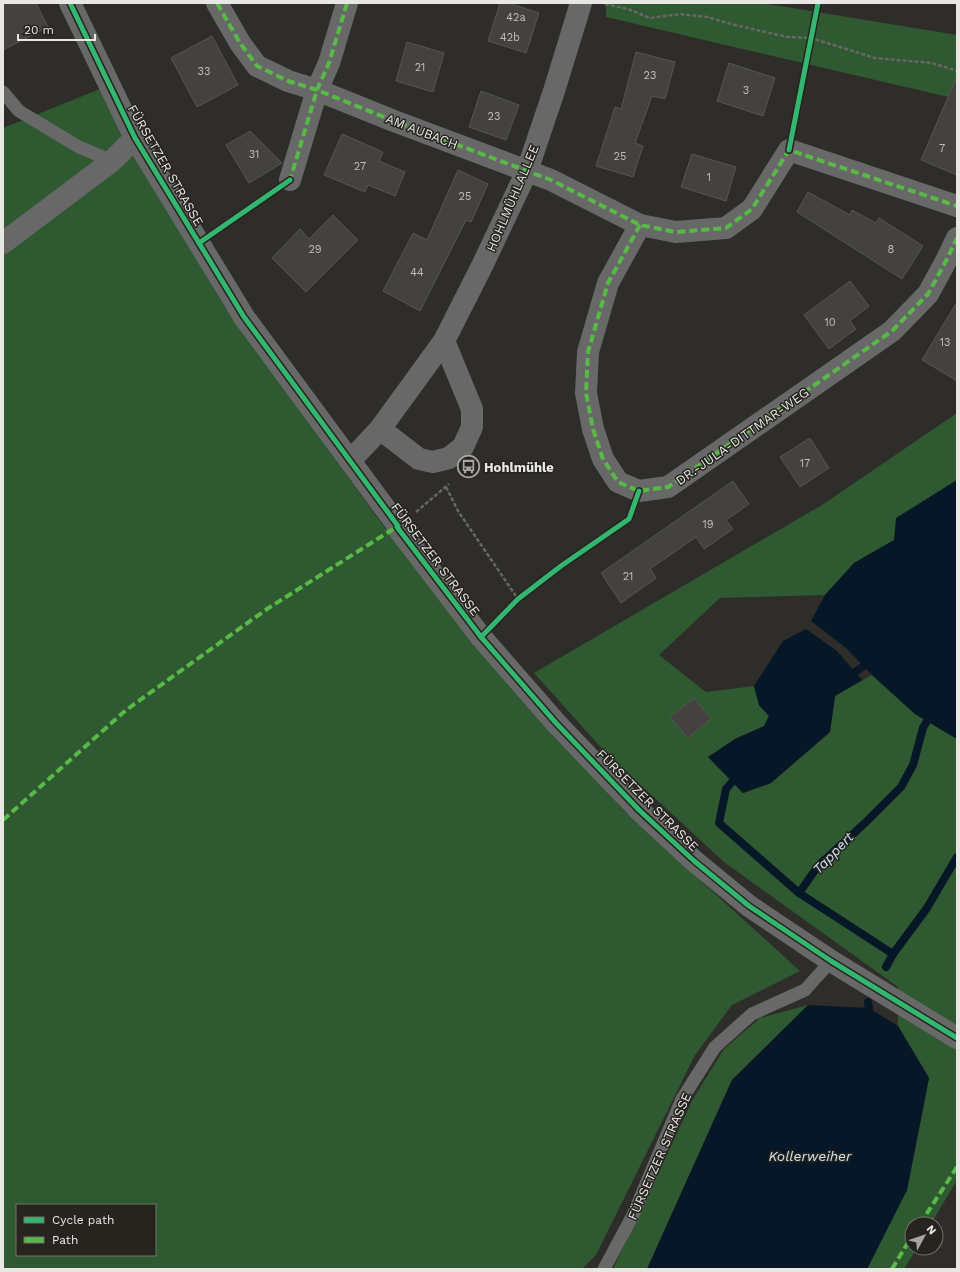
<svg xmlns="http://www.w3.org/2000/svg" width="960" height="1272" font-family="'Work Sans',sans-serif">
<style>
.green{fill:#2f5930;fill-rule:evenodd}
.water{fill:#061827}
.lines{fill:none;stroke-linecap:round;stroke-linejoin:round}
.stream{stroke:#061827;stroke-width:8}
.building{fill:#444240;stroke:#565552}
.path{stroke:#676866;stroke-width:2.5;stroke-dasharray:4 2;stroke-linecap:butt}
.service{stroke:#686869;stroke-width:13}
.minor{stroke:#686869;stroke-width:22}
.quiet{stroke:#58b947;stroke-width:4;stroke-dasharray:8 4;stroke-linecap:butt}
.cycleway-casing{stroke:#26241f;stroke-width:8}
.cycleway{stroke:#33b770;stroke-width:5}
.labels{text-anchor:middle;stroke-width:3;stroke-linejoin:round;paint-order:stroke}
.number-label{font-size:11px;fill:#c0beba}
.street-label{font-size:13px;fill:#e9e7e3;stroke:#26241f}
.poi-label{font-size:13px;font-weight:bold;fill:#e9e7e3;stroke:#26241f;text-anchor:start}
.water-label{font-size:14px;font-style:italic;fill:#d0e1f0;stroke:#26241f}
</style>
<rect width="100%" height="100%" fill="#2e2d2a"/>
<g class="green">
<path d="M606,3H762L957,35V99L606,17Z"/>
<path d="M100,89L139,161L224,306L395,542L623,810L800,971L732,1005L695,1055L596,1255L582,1269H3V128ZM17,1205H155V1255H17Z"/>
<path d="M957,413V480L897,518L894,540L854,563L825,595L720,598L659,655L706,692L754,686L759,705L769,716L764,726L735,739L709,757L743,793L771,783L830,732L835,696L872,675L915,714L957,739V1180L931,1224H912V1248H917L904,1269H867L907,1190L929,1078L898,1026V987L724,862L605,752L534,673L822,505Z"/>
<path d="M808,1005L732,1080L647,1269H613L693,1099L724,1049L760,1018Z"/>
</g>
<g class="water">
<path d="M957,480V739L915,714L872,675L846,648L811,621L825,595L854,563L894,540L896,518Z"/>
<path d="M806,629L837,651L862,680L835,696L830,732L771,783L743,793L708,757L735,739L764,726L769,716L759,705L754,686L783,641Z"/>
<path d="M808,1005L869,1008L898,1026L929,1078L907,1190L867,1269H647L732,1080Z"/>
</g>
<g class="lines">
<g class="stream">
<path d="M855,672L864,666"/>
<path d="M732,782L726,789L719,823L799,893"/>
<path d="M893,954L799,893L818,866L866,822L901,787L913,765L923,728L927,721"/>
<path d="M886,967L893,954L927,908L957,857"/>
<path d="M868,1002L869,1008"/>
</g>
</g>
<g class="building">
<path d="M3,3H36L48,27L3,50Z"/>
<path d="M500,3H508L539,13L526,53L488,41Z"/>
<path d="M212,36L238,85L197,107L171,58Z"/>
<path d="M407,42L444,53L433,92L396,81Z"/>
<path d="M636,52L675,62L665,99L652,96L635,143L643,146L633,177L596,166L615,107L621,109Z"/>
<path d="M729,63L775,78L763,116L717,101Z"/>
<path d="M957,76V175L921,160Z"/>
<path d="M481,91L519,105L506,140L469,127Z"/>
<path d="M250,131L282,163L249,183L226,145Z"/>
<path d="M342,134L383,152L379,161L405,172L395,196L368,185L365,192L324,175Z"/>
<path d="M692,154L736,167L726,201L681,187Z"/>
<path d="M458,170L488,184L471,222L466,220L420,311L383,291L413,233L427,240Z"/>
<path d="M808,192L850,215L852,210L876,223L879,218L923,246L902,279L797,212Z"/>
<path d="M333,215L358,240L306,292L272,258L300,229L309,239Z"/>
<path d="M850,281L869,306L850,321L856,329L829,349L804,315Z"/>
<path d="M957,302V381L922,360Z"/>
<path d="M810,438L829,468L800,487L780,457Z"/>
<path d="M733,481L749,504L726,520L733,529L704,549L696,537L650,569L656,578L621,603L601,573Z"/>
<path d="M694,698L711,719L688,738L670,717Z"/>
</g>
<g class="lines">
<g class="path">
<path d="M605,4L628,9L650,18L680,14L707,17L731,24L787,37L811,38L875,58L932,63L957,71"/>
<path d="M793,126L818,3"/>
<path d="M446,487L458,511L518,599"/>
<path d="M416,512L449,484"/>
<path d="M498,620L518,599L561,566L629,519L631,514"/>
</g>
<g class="service">
<path d="M3,92L19,111L79,147L112,161"/>
<path d="M604,1269L633,1215L682,1099L715,1047L752,1014L805,990L831,961"/>
</g>
<g class="minor">
<path d="M70,3L135,138L244,317L398,526L397,527L481,637L556,723L639,810L693,860L749,906L831,961L957,1038"/>
<path d="M217,3L240,43L257,66L288,81L317,90L394,121L551,180L640,225L676,232L726,228L752,209L789,150L957,206"/>
<path d="M290,180L317,90L329,63L347,3"/>
<path d="M640,225L608,283L588,352L586,393L593,429L603,459L618,482L639,491L668,487L892,331L928,294L947,259L957,238"/>
<path d="M3,243L112,161L135,138"/>
<path d="M380,429L419,459L433,462L449,458L463,447L472,427V409L444,341"/>
<path d="M350,461L380,429L444,341L482,266L527,171L554,91L581,3"/>
</g>
<g class="quiet">
<path d="M217,3L240,43L257,66L288,81L317,90L394,121L551,180L640,225L676,232L726,228L752,209L789,150L957,206"/>
<path d="M288,181L290,180L317,90L329,63L347,3"/>
<path d="M640,225L608,283L588,352L586,393L593,429L603,459L618,482L639,491L668,487L892,331L928,294L947,259L957,238"/>
<path d="M3,820L126,710L267,609L398,526"/>
<path d="M920,1224L957,1167"/>
<path d="M892,1269L912,1236"/>
</g>
<defs>
<g id="cycleway">
<path d="M70,3L135,138L244,317L398,526L397,527L481,637L556,723L639,810L693,860L749,906L831,961L957,1038"/>
<path d="M789,150L818,3"/>
<path d="M199,243L290,180"/>
<path d="M481,637L518,599L561,566L629,519L639,491"/>
</g>
</defs>
<use href="#cycleway" class="cycleway-casing"/>
<use href="#cycleway" class="cycleway"/>
</g>
<defs>
<symbol id="bus-ring" viewBox="-11 -11 22 22"><circle r="9.5" fill="#26241f" stroke="#a8a6a2" stroke-width="1.5"/><path d="M-5-6H5V4H4V6H2V4H-2V6H-4V4H-5ZM-3.5-4V0h7V-4ZM-3.5 1.2v1.5H-2V1.2ZM2 1.2v1.5H3.5V1.2Z" fill="#a8a6a2"/></symbol>
</defs>
<g fill-rule="evenodd">
<use href="#bus-ring" x="456" y="454" width="25" height="25"/>
</g>
<g class="labels">
<g class="number-label">
<text x="516" y="21">42a</text>
<text x="510" y="41">42b</text>
<text x="420" y="71">21</text>
<text x="204" y="75">33</text>
<text x="650" y="79">23</text>
<text x="746" y="94">3</text>
<text x="494" y="120">23</text>
<text x="942" y="152">7</text>
<text x="254" y="158">31</text>
<text x="620" y="160">25</text>
<text x="360" y="170">27</text>
<text x="709" y="181">1</text>
<text x="465" y="200">25</text>
<text x="315" y="253">29</text>
<text x="891" y="253">8</text>
<text x="417" y="276">44</text>
<text x="830" y="326">10</text>
<text x="945" y="346">13</text>
<text x="805" y="467">17</text>
<text x="708" y="528">19</text>
<text x="628" y="580">21</text>
</g>
<g class="street-label">
<text transform="translate(422 131) rotate(21)" y="5">AM AUBACH</text>
<text transform="translate(166 165) rotate(60)" y="5">FÜRSETZER STRASSE</text>
<text transform="translate(512 198) rotate(-67)" y="5">HOHLMÜHLALLEE</text>
<text transform="translate(742 436) rotate(-35)" y="5">DR.-JULA-DITTMAR-WEG</text>
<text transform="translate(436 559) rotate(53)" y="5">FÜRSETZER STRASSE</text>
<text transform="translate(648 800) rotate(45)" y="5">FÜRSETZER STRASSE</text>
<text transform="translate(659 1156) rotate(-66)" y="5">FÜRSETZER STRASSE</text>
</g>
<g class="poi-label">
<text x="484" y="472">Hohlmühle</text>
</g>
<g class="water-label">
<text transform="translate(833 853) rotate(-46)" y="5">Tappert</text>
<text x="810" y="1161">Kollerweiher</text>
</g>
</g>
<rect width="960" height="1272" fill="none" stroke="#e9e7e3" stroke-width="8"/>
<rect x="16" y="1204" width="140" height="52" fill="#26241f" stroke="#74726d"/>
<rect x="24" y="1217" width="20" height="6" fill="#33b770" stroke="#74726d"/>
<text x="52" y="1224" font-size="12" fill="#e9e7e3">Cycle path</text>
<rect x="24" y="1237" width="20" height="6" fill="#58b947" stroke="#74726d"/>
<text x="52" y="1244" font-size="12" fill="#e9e7e3">Path</text>
<g transform="translate(924 1236) rotate(50)"><circle r="19" fill="#26241f" stroke="#74726d"/>
<path d="M0-3L7 15L0 10L-7 15Z" fill="#a8a6a2"/>
<text y="-6" font-size="11" font-weight="bold" text-anchor="middle" fill="#e9e7e3">N</text>
</g>
<path d="M18 34v6h77v-6" fill="none" stroke="#e9e7e3" stroke-width="2"/>
<text x="24" y="34" font-size="12" fill="#e9e7e3" stroke="#26241f" stroke-width="3" paint-order="stroke">20 m</text>
</svg>
